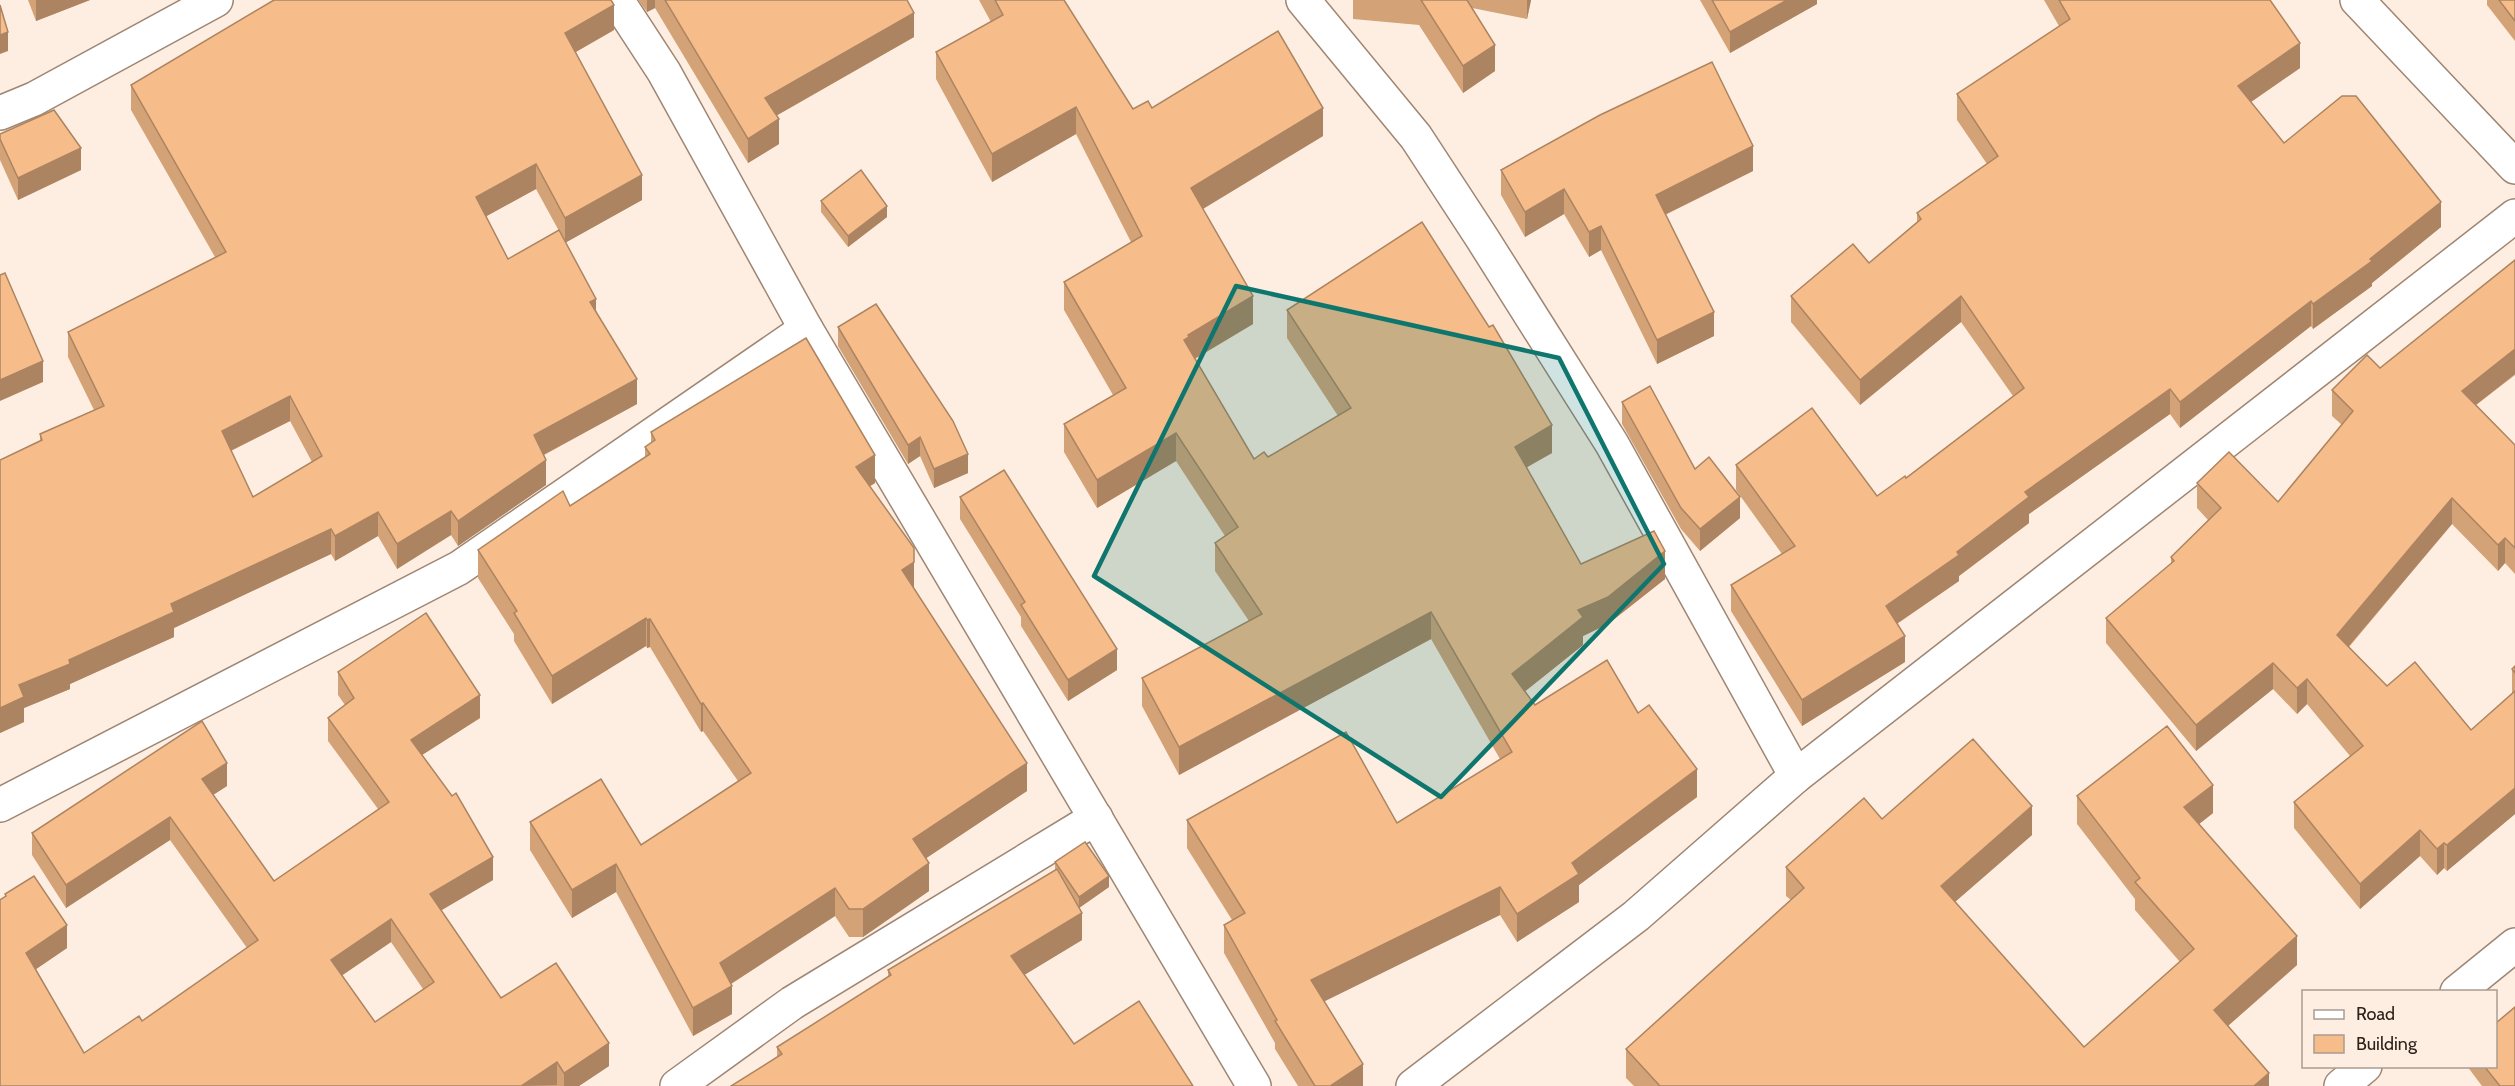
<svg xmlns="http://www.w3.org/2000/svg" width="2515" height="1086" font-family="Cabin,sans-serif">
<style>
.lines{fill:none;stroke-linecap:round;stroke-linejoin:round}
.minor-casing{stroke:#9e8673;stroke-width:36}
.minor{stroke:#fff;stroke-width:33}
.wall{fill:#d4a277;fill-rule:evenodd}
.shaded-wall{fill:#ac8461}
.building{fill:#f6bc8a;stroke:#ac8461;stroke-width:1.5;fill-rule:evenodd}
.marked{fill:#0f766e;fill-opacity:0.2;stroke:#0f766e;stroke-width:4.5;stroke-linejoin:round}
</style>
<rect width="100%" height="100%" fill="#feeee1"/>
<g class="lines">
<defs>
<g id="minor">
<path d="M617,0L664,72L806,329L1254,1086"/>
<path d="M1303,0L1416,137L1482,238L1612,444L1796,776"/>
<path d="M2357,0L2515,167"/>
<path d="M0,113L34,99L216,0"/>
<path d="M0,805L459,568L806,329"/>
<path d="M2457,992L2515,945"/>
<path d="M677,1086L792,1003L1096,818"/>
<path d="M1413,1086L1636,916L1796,776L2515,216"/>
<path d="M2341,1086L2365,1066"/>
</g>
</defs>
<use href="#minor" class="minor-casing"/>
<use href="#minor" class="minor"/>
</g>
<g class="wall">
<path d="M28,0H90L36,21Z"/>
<path d="M638,0H907L914,37L776,116L779,144L748,163L655,8L647,12Z"/>
<path d="M979,0H1064L1133,109L1152,108L1323,136L1203,209L1253,324L1195,359L1254,459L1268,457L1338,416L1287,338V310L1552,453L1526,467L1581,564L1665,579L1608,624L1583,636V645L1525,691L1535,705L1638,713L1697,797L1579,885V902L1517,942L1500,915L1324,1001L1363,1086H1298L1275,1049V1043L1224,953V925L1232,920L1187,848V820L1397,823L1500,759L1431,639L1179,775L1142,706V678L1249,621L1215,571V543L1225,536L1176,461L1097,508L1064,452V424L1113,395L1064,310V282L1131,242L1076,134L992,182L936,79V52L991,22Z"/>
<path d="M1353,0H1531L1527,19L1472,8L1495,71L1463,93L1419,25L1353,19Z"/>
<path d="M1700,0H1817V4L1730,53Z"/>
<path d="M2044,0H2270L2300,68L2251,102L2284,143L2441,227L2372,283V286L2313,329L2311,326L2180,428L2170,414L2029,514V523L1959,576V581L1897,624L1905,662L1802,726L1731,611V585L1782,554L1736,490V465L1877,496L1906,478L2013,396L1961,322L1860,405L1791,322V296L1869,263L1917,222V213L1987,164L1957,120V94L2059,26Z"/>
<path d="M2487,0H2515V41L2487,5Z"/>
<path d="M614,30L576,52L642,200L566,242L637,404L544,455L546,485L458,546L451,535L397,569L378,536L335,561L331,554L174,628V637L70,684V689L24,708V722L0,733V460L40,441V434L94,410L68,357V332L215,257L131,110V85ZM536,189L559,231L508,259L486,216ZM290,421L312,462L253,497L231,451Z"/>
<path d="M0,134L81,170L18,200L0,160Z"/>
<path d="M1501,170L1753,171L1665,215L1714,336L1657,364L1601,250L1589,257L1564,214L1525,237L1501,195Z"/>
<path d="M821,201L887,217L848,247L821,212Z"/>
<path d="M2515,260V375L2476,405L2515,445V574L2505,563L2498,571L2452,524L2349,647L2387,686L2471,730L2512,694V669L2515,666V814L2447,871L2444,868L2437,875L2420,856L2360,909L2294,828V802L2350,756L2307,704L2297,714L2273,689L2196,751L2106,643V618L2171,564V557L2208,520L2197,508V483L2278,502L2342,425L2332,416V390L2380,368Z"/>
<path d="M838,327L968,473L934,488L920,456L908,464L838,346Z"/>
<path d="M1622,402L1695,469L1740,518L1700,551L1681,529L1622,424Z"/>
<path d="M651,432L875,483L870,486L914,588L1027,791L926,858L929,891L863,937H849L835,916L731,984L732,1014L693,1036L616,892L572,918L530,850V822L641,845L738,781L703,731L701,732L650,647L647,648L646,646L552,704L514,641V634L478,578V550L570,506L645,457V447L651,443Z"/>
<path d="M960,497L1117,670L1068,701L1021,626V617L960,519Z"/>
<path d="M338,672L480,718L422,755L493,880L441,910L501,998L609,1066L579,1086H0L5,894L67,948L36,969L84,1053L142,1021L247,948L170,840L66,908L32,855V833L227,786L213,795L274,881L378,809L328,741V718L345,705L338,695ZM391,942L423,989L375,1022L342,975Z"/>
<path d="M2077,796L2213,813L2199,824L2297,965L2228,1026L2269,1086H1634L1626,1078V1049L1791,900L1786,896V867L1882,819L2032,835L1955,902L2084,1047L2180,962L2135,910V899L2077,824Z"/>
<path d="M1055,862L1109,887L1079,908L1082,940L1024,975L1074,1044L1193,1086L777,1056V1047L888,977V970L1055,870Z"/>
<path d="M2467,1066H2496L2515,1086H2482Z"/>
</g>
<g class="shaded-wall">
<path d="M36,0H90L36,21Z"/>
<path d="M647,0H655V8L647,12Z"/>
<path d="M1527,0H1531L1527,19Z"/>
<path d="M1787,0H1817V4L1730,53V32Z"/>
<path d="M614,5V30L565,58V33Z"/>
<path d="M914,13V37L765,122V98Z"/>
<path d="M8,32V51L0,54V35Z"/>
<path d="M2300,43V68L2238,111V86Z"/>
<path d="M1495,45V71L1463,93V66Z"/>
<path d="M1076,107V134L992,182V154Z"/>
<path d="M1323,108V136L1191,216V188Z"/>
<path d="M779,119V144L748,163V139Z"/>
<path d="M1753,146V171L1656,219V195Z"/>
<path d="M81,148V170L18,200V178Z"/>
<path d="M536,164V189L476,222V197Z"/>
<path d="M642,175V200L565,243V218Z"/>
<path d="M1564,189V214L1525,237V212Z"/>
<path d="M2441,202V227L2372,283V286L2313,329V304Z"/>
<path d="M887,206V217L848,247V236Z"/>
<path d="M1601,226V250L1589,257V232Z"/>
<path d="M1253,296V324L1189,362L1184,340L1188,335Z"/>
<path d="M1961,296V322L1860,405V380Z"/>
<path d="M596,299V324L590,302Z"/>
<path d="M2311,301V326L2180,428V402Z"/>
<path d="M1714,312V336L1657,364V340Z"/>
<path d="M2515,349V374L2462,416V391Z"/>
<path d="M43,361V382L0,401V380Z"/>
<path d="M637,379V404L534,460V435Z"/>
<path d="M2170,389V414L2029,514V523L1959,576V581L1886,631V606L1957,552L2025,492Z"/>
<path d="M290,396V421L222,455V431Z"/>
<path d="M1552,425V453L1515,474V447Z"/>
<path d="M1176,433V461L1097,508V480Z"/>
<path d="M920,437V456L908,464V445Z"/>
<path d="M968,454V473L934,488V469Z"/>
<path d="M875,455V483L856,495V467Z"/>
<path d="M546,460V485L458,546V521Z"/>
<path d="M1740,497V518L1700,551V529Z"/>
<path d="M2452,498V524L2337,660V635Z"/>
<path d="M451,511V535L397,569V544Z"/>
<path d="M378,512V536L335,561V536Z"/>
<path d="M331,529V554L174,628V637L70,684V689L24,708V722L0,733V708L19,685L69,660L171,604Z"/>
<path d="M2505,538V563L2498,571V545Z"/>
<path d="M1665,551V579L1608,624L1583,636V645L1512,702V674L1578,610Z"/>
<path d="M914,562V590L902,570Z"/>
<path d="M1431,612V639L1179,775V747Z"/>
<path d="M646,618V646L552,704V676Z"/>
<path d="M650,619V647L647,648V620Z"/>
<path d="M1905,636V662L1802,726V700Z"/>
<path d="M1117,649V670L1068,701V680Z"/>
<path d="M2273,663V689L2196,751V725Z"/>
<path d="M2307,679V704L2297,714V688Z"/>
<path d="M480,695V718L411,762V740Z"/>
<path d="M703,703V731L701,732V704Z"/>
<path d="M227,763V786L202,802V779Z"/>
<path d="M1027,763V791L913,867V839Z"/>
<path d="M1697,769V797L1579,885V902L1517,942V914L1572,863Z"/>
<path d="M2213,785V813L2184,836V807Z"/>
<path d="M2515,788V814L2447,871V845Z"/>
<path d="M2032,806V835L1941,914V886Z"/>
<path d="M170,817V840L66,908V885Z"/>
<path d="M2420,830V856L2360,909V884Z"/>
<path d="M2444,843V868L2437,875V849Z"/>
<path d="M493,857V880L430,917V894Z"/>
<path d="M929,863V891L863,937V909Z"/>
<path d="M616,864V892L572,918V890Z"/>
<path d="M1109,876V887L1079,908V897Z"/>
<path d="M1500,887V915L1311,1008V980Z"/>
<path d="M835,888V916L720,991V963Z"/>
<path d="M1082,913V940L1011,983V956Z"/>
<path d="M391,919V942L331,983V960Z"/>
<path d="M67,925V948L26,976V953Z"/>
<path d="M2297,936V965L2214,1038V1010Z"/>
<path d="M732,986V1014L693,1036V1008Z"/>
<path d="M609,1043V1066L579,1086H564V1073Z"/>
<path d="M557,1062V1085L521,1086Z"/>
<path d="M1363,1064V1086H1330Z"/>
<path d="M2269,1073V1086H2254Z"/>
</g>
<g class="building">
<path d="M274,0H611L614,5L565,33L642,175L565,218L536,164L476,197L508,259L559,230L596,299L590,302L637,379L534,435L546,460L458,521L451,511L397,544L378,512L335,536L331,529L171,604L174,612L69,660L70,664L19,685L24,697L0,708V460L42,440L40,434L104,406L68,332L226,252L131,85ZM290,396L322,456L253,497L222,431Z"/>
<path d="M665,0H907L914,13L765,98L779,119L748,139Z"/>
<path d="M995,0H1064L1133,109L1148,101L1152,108L1278,31L1323,108L1191,188L1253,296L1188,335L1189,337L1184,340L1254,459L1264,452L1268,457L1351,408L1287,310L1422,222L1489,327L1493,325L1552,425L1515,447L1581,564L1654,531L1665,551L1608,597L1578,610L1583,617L1512,674L1535,705L1607,660L1638,713L1649,705L1697,769L1572,863L1579,874L1517,914L1500,887L1311,980L1363,1064L1330,1086H1315L1275,1021L1277,1020L1224,925L1245,913L1187,820L1346,732L1397,823L1512,752L1431,612L1179,747L1142,678L1262,614L1215,543L1238,527L1176,433L1097,480L1064,424L1126,388L1064,282L1142,236L1076,107L992,154L936,52L1003,15Z"/>
<path d="M1421,0H1467L1495,45L1463,66Z"/>
<path d="M1712,0H1787L1730,32Z"/>
<path d="M2059,0H2270L2300,43L2238,86L2284,143L2342,96H2356L2441,202L2370,259L2372,261L2313,304L2311,301L2180,402L2170,389L2025,492L2029,497L1957,552L1959,555L1886,606L1905,636L1802,700L1731,585L1795,546L1736,465L1812,408L1877,496L1905,476L1906,478L2024,388L1961,296L1860,380L1791,296L1853,244L1869,263L1921,219L1917,213L1998,156L1957,94L2070,19Z"/>
<path d="M2499,0H2515V21Z"/>
<path d="M0,5L8,32L0,35Z"/>
<path d="M1712,62L1753,146L1656,195L1714,312L1657,340L1601,226L1589,232L1564,189L1525,212L1501,170L1600,115Z"/>
<path d="M54,110L81,148L18,178L0,139V134Z"/>
<path d="M861,170L887,206L848,236L821,201Z"/>
<path d="M2515,260V349L2462,391L2515,445V548L2505,538L2498,545L2452,498L2337,635L2387,686L2415,662L2471,730L2515,691V788L2447,845L2444,843L2437,849L2420,830L2360,884L2294,802L2363,746L2307,679L2297,688L2273,663L2196,725L2106,618L2174,561L2171,557L2221,508L2197,483L2229,452L2278,502L2353,411L2332,390L2367,355L2380,368Z"/>
<path d="M5,273L43,361L0,380V275Z"/>
<path d="M876,304L953,421L968,454L934,469L920,437L908,445L838,327Z"/>
<path d="M806,338L875,455L856,467L914,548V562L902,570L1027,763L913,839L929,863L863,909H849L835,888L720,963L732,986L693,1008L616,864L572,890L530,822L601,779L641,845L751,773L703,703L701,704L650,619L647,620L646,618L552,676L514,613L517,611L478,550L563,491L570,506L650,454L645,447L655,440L651,432Z"/>
<path d="M1650,386L1695,469L1709,457L1740,497L1700,529L1681,508L1622,402Z"/>
<path d="M1004,470L1117,649L1068,680L1021,605L1025,602L960,497Z"/>
<path d="M426,613L480,695L411,740L452,796L456,793L493,857L430,894L501,998L556,963L609,1043L564,1073L557,1062L521,1086H0V900L6,896L5,894L34,876L67,925L26,953L84,1053L139,1016L142,1021L258,940L170,817L66,885L32,833L202,721L227,763L202,779L274,881L389,802L328,718L354,698L338,672ZM391,919L434,982L375,1022L331,960Z"/>
<path d="M2515,666V673L2512,669Z"/>
<path d="M2167,726L2213,785L2184,807L2297,936L2214,1010L2269,1073L2254,1086H1660L1626,1049L1804,888L1786,867L1864,798L1882,819L1973,739L2032,806L1941,886L2084,1047L2194,949L2135,882L2140,878L2077,796Z"/>
<path d="M1085,842L1109,876L1079,897L1055,862Z"/>
<path d="M1057,869L1082,913L1011,956L1074,1044L1139,1001L1193,1086H731L782,1054L777,1047L891,975L888,970Z"/>
<path d="M2515,1007V1086H2500L2484,1066H2496V1023Z"/>
</g>
<path class="marked" d="M1236,286L1559,358L1664,564L1441,797L1094,576Z"/>
<rect x="2302" y="990" width="195" height="78" fill="#feeee1" stroke="#aa9c91" stroke-width="1.5"/>
<rect x="2314" y="1010" width="30" height="9" fill="#ffffff" stroke="#aa9c91" stroke-width="1.5"/>
<text x="2356" y="1020" font-size="18" fill="#2c221a">Road</text>
<rect x="2314" y="1035" width="30" height="18" fill="#f6bc8a" stroke="#aa9c91" stroke-width="1.5"/>
<text x="2356" y="1050" font-size="18" fill="#2c221a">Building</text>
</svg>
